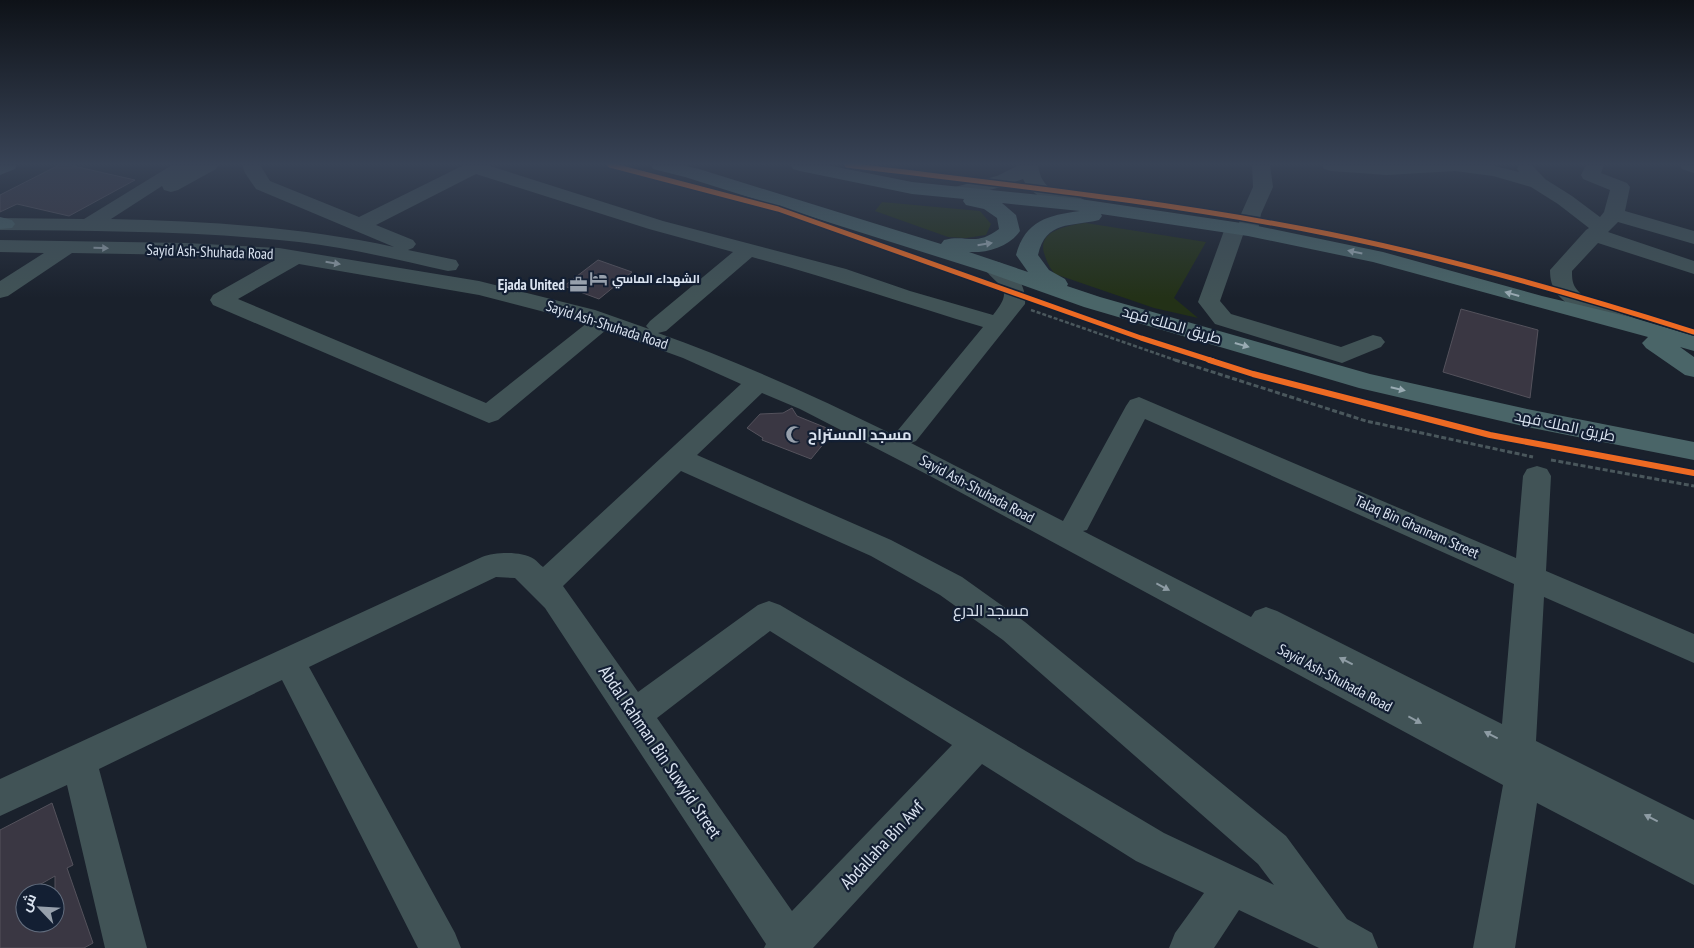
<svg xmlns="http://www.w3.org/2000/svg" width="1694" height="948" font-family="'PT Sans Narrow',Cairo,sans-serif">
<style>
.green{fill:#233117}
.building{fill:#3a3743;stroke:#54525c;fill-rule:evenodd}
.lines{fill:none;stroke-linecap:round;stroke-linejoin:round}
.path-far1{stroke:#4a575c;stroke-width:2.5;stroke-dasharray:4 2;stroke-linecap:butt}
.path{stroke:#4a575c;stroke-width:3;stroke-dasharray:5 2.5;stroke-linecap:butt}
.minor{fill:#415356;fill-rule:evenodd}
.major{fill:#4a6568;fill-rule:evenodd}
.cycleway-far1-casing{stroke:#131f33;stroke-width:8}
.cycleway-casing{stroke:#131f33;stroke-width:9}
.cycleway-far1{stroke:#ed6a23;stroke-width:5}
.cycleway{stroke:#ed6a23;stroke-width:6}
.oneway{fill:#9aabb3}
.oneway2{fill:#8e9ca4}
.labels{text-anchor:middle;stroke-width:4.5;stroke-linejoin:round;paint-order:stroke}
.far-poi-label{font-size:12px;font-weight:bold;fill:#dbe4f1;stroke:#131f33;text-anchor:start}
.street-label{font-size:15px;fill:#dbe4f1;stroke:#131f33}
.poi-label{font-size:15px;font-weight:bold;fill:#dbe4f1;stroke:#131f33;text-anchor:end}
.neighbourhood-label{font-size:16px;fill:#dbe4f1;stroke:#131f33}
.near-street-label{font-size:18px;fill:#dbe4f1;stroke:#131f33}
</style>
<rect width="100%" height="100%" fill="#1a212c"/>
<g class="green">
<path d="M882,202L980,211L991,224L986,235L966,238L948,237L875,211Z"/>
<path d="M1086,223L1206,242L1174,298L1198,318L1154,308L1055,274C1049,267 1047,262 1044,253C1037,230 1070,225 1086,223Z"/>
</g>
<g class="building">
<path d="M59,165H69L135,180L69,216L17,204L0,212V195Z"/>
<path d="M598,260L632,272L599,299L564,286Z"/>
<path d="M1461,309L1538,330L1530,398L1443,372Z"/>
<path d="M792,408L797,416L834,431L811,459L762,440L763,438L747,428L760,414L783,413Z"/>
<path d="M52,803L73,865L67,868L93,943L84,948H0V830ZM55,876V923H25V893Z"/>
</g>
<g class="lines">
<path class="path-far1" d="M1031,310L1178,361"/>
<g class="path">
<path d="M1175,360L1366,421L1533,457"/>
<path d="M1551,460L1694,486"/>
</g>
<g class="minor">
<path d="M172,165H218L216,169L178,190L171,192L164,190L162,186L111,219C206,221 301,227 394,247L256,189L245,173L242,165H260L270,181L359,217L464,165H487L663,221L846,269L910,291L993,315C1016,287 998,288 983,267L986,262C1009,257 1027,283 1025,304L916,441L911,443L1063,521L1126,406L1130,400L1139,397L1516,558L1523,476L1527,469L1537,466L1547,469L1551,476L1546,571L1694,634V663L1544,597L1536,741L1694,820V885L1537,803L1515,948H1473L1503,785L932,477L800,409L762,393L697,455L891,540L962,577L1025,622L1286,836L1347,919L1372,933L1378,948H1319L1239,910L1214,948H1169L1175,933L1204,893L1136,861L982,764L813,948H764L766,944L545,608L515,578L496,577L309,667L455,933L461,948H418L282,680L99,769L147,948H105L67,785L0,816V779L482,557C496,552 521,551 534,559C537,561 540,565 543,567L741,384L683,358L606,330L498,420L489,423L213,305L210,300L213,295L275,260L186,255L72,253L8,296L0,298V281L44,253L0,252V240L186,243L279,248L479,281L595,310L649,329L646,326L650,321L733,252L649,229L476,174L376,225L413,240L416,244L413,248L408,250L456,260L459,265L456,270L448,271C399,260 349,248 299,242C200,231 100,231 0,230V218L84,219ZM752,257C830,278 906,304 983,327L894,435C817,397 739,362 658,333L666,331ZM299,264L479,295L587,323L486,403L238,299ZM1145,419L1514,584L1502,724L1277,611L1266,607L1255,611L1251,617L1083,531L1087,530ZM681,471L871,556L940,595L1003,640L1258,864L1274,885L1164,833L780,605L769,601L758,605L638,692L563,586ZM770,631L952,745L792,911L657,718Z"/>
<path d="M1019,165H1038C1043,203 1078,188 1090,205L1087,209C1067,214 1031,197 1023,179L1001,187L958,198L951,196L948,192L951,188L997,176Z"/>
<path d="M1252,165H1270L1273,187L1261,214L1258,230L1255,234L1243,235L1220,301L1231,314L1341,347L1373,335L1381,337L1385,342L1381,347L1342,363L1215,324L1198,302L1225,228L1228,224L1239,223L1241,214L1253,187Z"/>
<path d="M1322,165H1491L1519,172L1517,169L1519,165H1532L1545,179L1572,196L1600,217L1604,212L1610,190L1583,179L1581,175L1586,165H1604L1601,173L1627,183L1630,187L1625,211L1694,231V244L1618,222L1608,232L1694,261V274L1598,243L1572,271C1572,276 1572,282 1575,287C1584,302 1618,312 1634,318L1638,323L1634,328C1616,333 1570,310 1558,295C1552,287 1550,280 1550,270L1586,230L1589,228L1558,204L1531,187L1493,176L1455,171L1387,175L1331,171L1324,169Z"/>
<path d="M1680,165H1694V173L1682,169Z"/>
</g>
<g class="major">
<path d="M0,165H17L15,169L0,175Z"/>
<path d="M651,165H682L699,169L941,244L944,240C967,234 975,247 999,229L997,218L984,209L966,205L963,201L964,199L912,194L800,171L793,169L791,165H827L912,182L1080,199L1248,224L1383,252L1542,296L1634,318L1694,336V351L1680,347L1694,357V377L1685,375L1646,348L1642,343L1648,337L1373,262L1248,236L1101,214L1102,216L1099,220C1071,227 1046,220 1038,255L1049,270L1065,279L1068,284L1067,286L1100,297L1370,374L1527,409L1694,442V460L1527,427L1359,388L1084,307L986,272L685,177L653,169ZM1002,203L1080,211C1048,215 1025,221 1016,255L1028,272L969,252C987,253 1009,247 1020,231L1016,215Z"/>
<path d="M0,217L12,220L15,224L12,228L0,229Z"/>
</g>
<defs>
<g id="cycleway-far1">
<path d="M610,165L778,209L1141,338L1213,361"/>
<path d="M847,165C1008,185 1170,202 1329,234C1453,259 1574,294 1694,332"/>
</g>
<path id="cycleway" d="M1209,360L1253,374L1490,435L1694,473"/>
</defs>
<use href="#cycleway-far1" class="cycleway-far1-casing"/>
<use href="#cycleway" class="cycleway-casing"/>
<use href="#cycleway-far1" class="cycleway-far1"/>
<use href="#cycleway" class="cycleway"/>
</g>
<defs><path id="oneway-solid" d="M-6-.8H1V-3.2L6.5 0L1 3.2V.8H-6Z" transform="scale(1.25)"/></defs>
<g class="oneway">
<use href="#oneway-solid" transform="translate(985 244) rotate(-9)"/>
<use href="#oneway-solid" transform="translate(1355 252) rotate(-168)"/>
<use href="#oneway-solid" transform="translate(1512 294) rotate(-164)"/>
<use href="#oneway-solid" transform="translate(1242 345) rotate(16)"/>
<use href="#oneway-solid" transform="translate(1398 389) rotate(13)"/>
</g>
<g class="oneway2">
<use href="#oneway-solid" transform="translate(101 248) rotate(1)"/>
<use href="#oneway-solid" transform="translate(333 263) rotate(9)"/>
<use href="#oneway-solid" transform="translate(1163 587) rotate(28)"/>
<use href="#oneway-solid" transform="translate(1346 661) rotate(-153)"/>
<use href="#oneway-solid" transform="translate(1415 720) rotate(28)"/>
<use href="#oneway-solid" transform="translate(1491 735) rotate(-153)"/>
<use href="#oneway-solid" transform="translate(1651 818) rotate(-153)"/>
</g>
<linearGradient id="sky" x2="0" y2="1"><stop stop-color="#0e1218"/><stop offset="0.55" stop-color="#384356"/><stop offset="1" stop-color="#384356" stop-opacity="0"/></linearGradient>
<rect width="1694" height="298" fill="url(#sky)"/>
<defs>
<symbol id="hotel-bare" viewBox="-9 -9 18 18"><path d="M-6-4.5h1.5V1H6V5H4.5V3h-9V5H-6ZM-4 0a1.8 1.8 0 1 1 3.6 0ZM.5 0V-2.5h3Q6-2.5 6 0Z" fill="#97a0ac" stroke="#131f33" stroke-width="2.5" paint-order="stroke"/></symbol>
<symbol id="office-bare" viewBox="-9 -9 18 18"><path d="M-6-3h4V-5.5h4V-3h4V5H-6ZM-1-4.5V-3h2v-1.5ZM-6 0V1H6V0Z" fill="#97a0ac" stroke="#131f33" stroke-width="2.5" paint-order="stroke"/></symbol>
<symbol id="mosque-bare" viewBox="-9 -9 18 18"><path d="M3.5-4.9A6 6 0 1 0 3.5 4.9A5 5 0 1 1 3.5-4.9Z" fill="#97a0ac" stroke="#131f33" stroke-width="2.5" paint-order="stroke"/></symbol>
</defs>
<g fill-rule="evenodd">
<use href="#hotel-bare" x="586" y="266" width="25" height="25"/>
<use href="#office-bare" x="566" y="272" width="25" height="25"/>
<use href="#mosque-bare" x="782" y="422" width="25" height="25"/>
</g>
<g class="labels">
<g class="far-poi-label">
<text x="612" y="283">الشهداء الماسي</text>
</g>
<g class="street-label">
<text transform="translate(210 252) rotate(2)" y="5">Sayid Ash-Shuhada Road</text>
<text transform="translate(607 325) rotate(18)" y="5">Sayid Ash-Shuhada Road</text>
<text transform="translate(1172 325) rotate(16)" y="5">طريق الملك فهد</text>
<text transform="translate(1565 426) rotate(12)" y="5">طريق الملك فهد</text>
<text transform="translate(977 489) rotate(28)" y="5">Sayid Ash-Shuhada Road</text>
<text transform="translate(1417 527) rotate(24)" y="5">Talaq Bin Ghannam Street</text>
<text transform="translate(1335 678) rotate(28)" y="5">Sayid Ash-Shuhada Road</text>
</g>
<g class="poi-label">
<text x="565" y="290">Ejada United</text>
<text x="808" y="440" text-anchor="start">مسجد المستراح</text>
</g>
<g class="neighbourhood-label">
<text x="991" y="616">مسجد الدرع</text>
</g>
<g class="near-street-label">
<text transform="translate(660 752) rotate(56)" y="6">Abdal Rahman Bin Suwyid Street</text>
<text transform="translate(882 845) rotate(-47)" y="6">Abdallaha Bin Awf</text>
</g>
</g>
<g transform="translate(40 908) rotate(295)"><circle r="24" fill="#131f33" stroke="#636e7f"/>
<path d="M0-4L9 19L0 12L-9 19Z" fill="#97a0ac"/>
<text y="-8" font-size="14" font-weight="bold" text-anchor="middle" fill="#dbe4f1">ش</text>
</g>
</svg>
